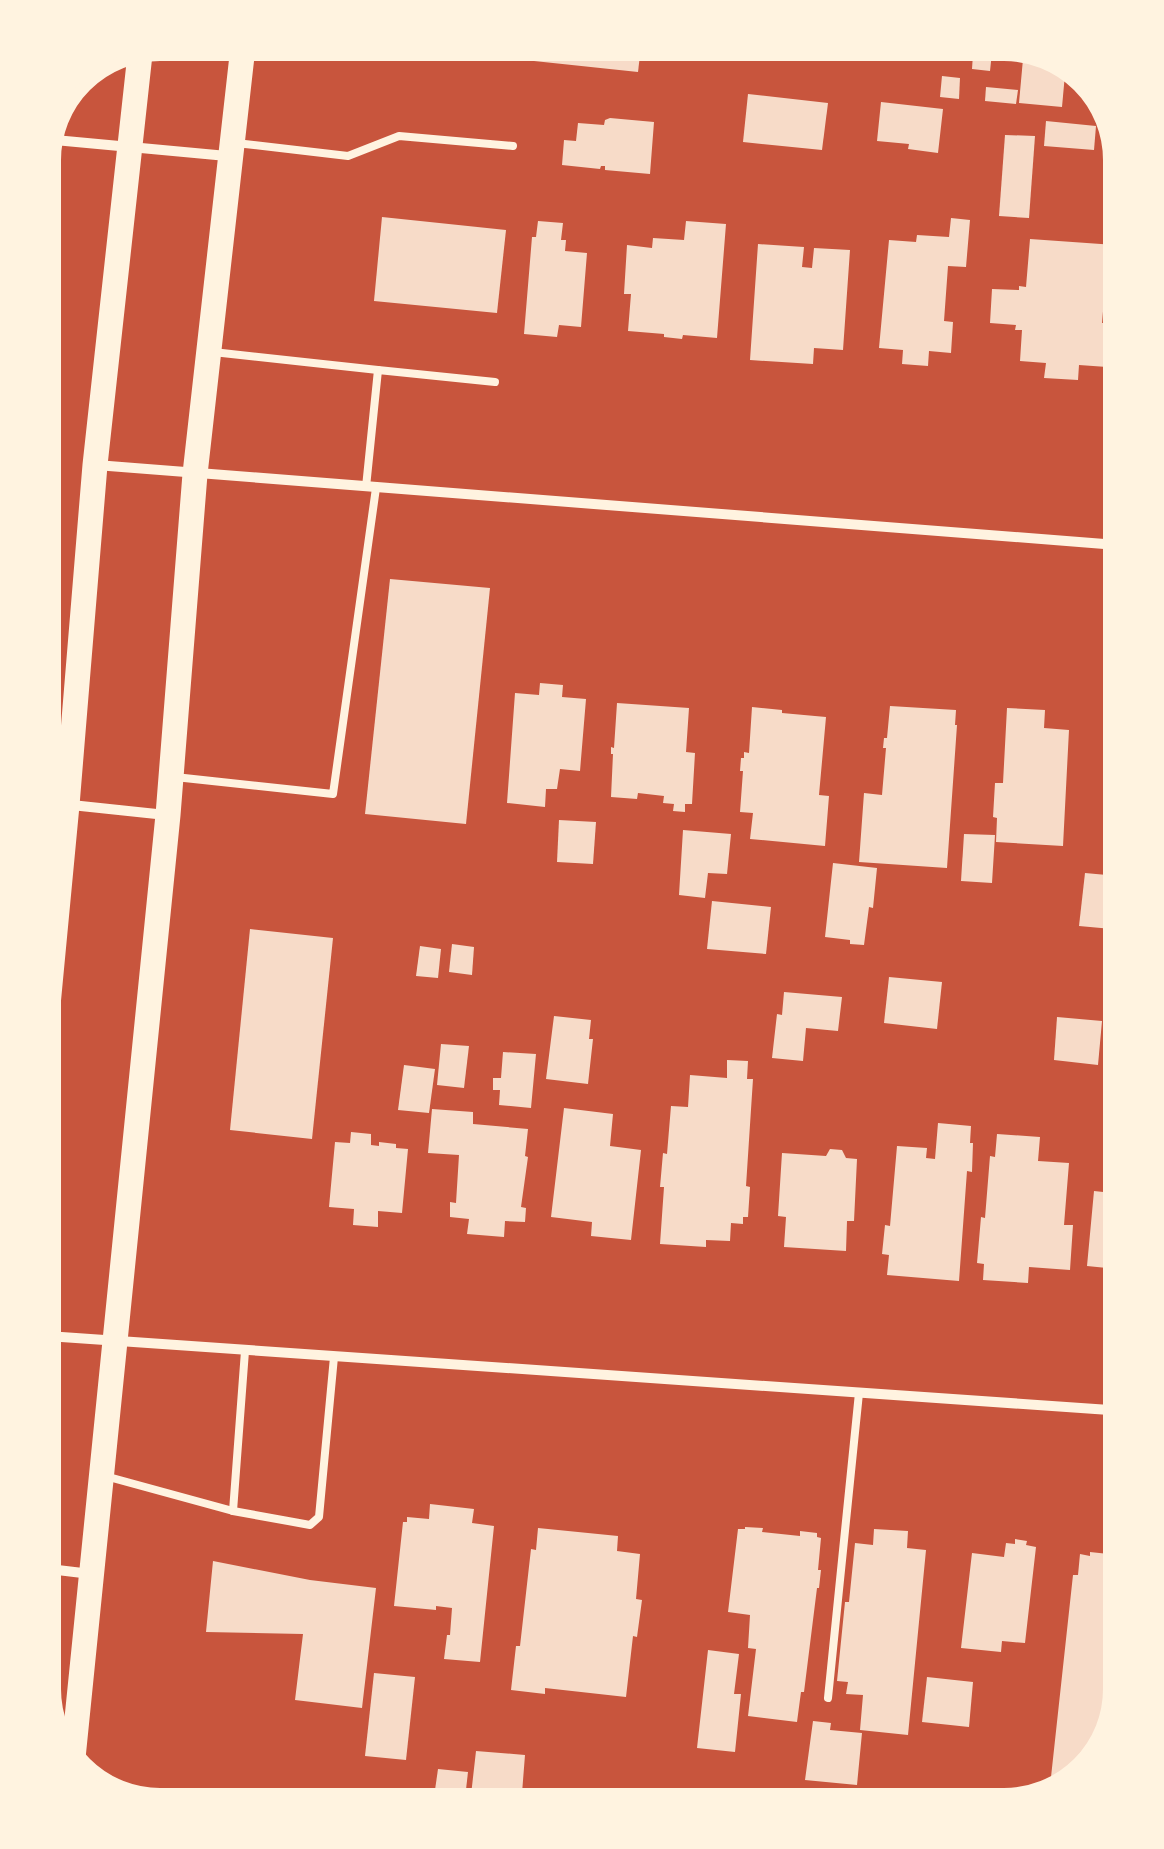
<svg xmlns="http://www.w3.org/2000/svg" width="1164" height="1849" font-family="Lato,sans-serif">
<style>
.building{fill:#f7dbc8}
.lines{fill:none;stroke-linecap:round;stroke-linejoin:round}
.service{stroke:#fff3e0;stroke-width:8}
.minor{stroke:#fff3e0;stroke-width:10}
.primary{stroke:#fff3e0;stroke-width:25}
.rim{fill:none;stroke:#fff3e0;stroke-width:12}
</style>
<rect width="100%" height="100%" fill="#c8553d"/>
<g class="building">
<path d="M364,38H642L638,72L364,43Z"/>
<path d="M959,38H1003L1002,44L993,43L990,71L972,69L973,54L957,52Z"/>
<path d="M1023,59L1066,63L1062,107L1019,103Z"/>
<path d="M942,76L960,78L959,99L940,97Z"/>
<path d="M986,87L1018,90L1016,104L985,101Z"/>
<path d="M748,94L828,103L822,150L743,142Z"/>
<path d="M881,102L943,109L938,153L908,149L909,144L877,141Z"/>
<path d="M610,118L654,122L650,174L605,170V166H601L600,169L562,165L564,140L576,141L578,123L604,125L605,120Z"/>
<path d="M1046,121L1096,126L1094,150L1044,146Z"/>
<path d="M1005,135L1035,136L1029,218L999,216Z"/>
<path d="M382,217L506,230L497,313L374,301Z"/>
<path d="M951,218L970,220L966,267L948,266L944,321L953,322L951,353L929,351L928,366L902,364L903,350L879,348L889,240L916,242L917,235L949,237Z"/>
<path d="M38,220L48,231L41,292H39Z"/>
<path d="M538,221L563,223L561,240H566L565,251L587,253L581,327L559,325L557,337L524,334L532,237H536Z"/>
<path d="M686,221L726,224L717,338L683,335L682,339L664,337V334L628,331L631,294H624L627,245L652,248L653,238L684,240Z"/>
<path d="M1030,239L1115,245L1112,289L1105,288L1102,323H1110L1107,367L1079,365L1078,380L1044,378L1046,363L1020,361L1022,330H1015L1016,325L990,323L992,289L1019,290V286L1026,287Z"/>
<path d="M758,244L804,247L802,267L812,268L814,248L850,250L843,350L814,348L813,364L750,360Z"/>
<path d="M390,579L490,588L466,824L365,814Z"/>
<path d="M540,683L563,685L562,697L586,699L580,771L560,769L557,789H546L545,807L507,803L515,693L539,695Z"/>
<path d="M617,703L689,708L686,752L695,753L692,804H685V812L673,811L674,804L663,803L664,796L638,793L637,799L611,797L613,754H611V747L614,748Z"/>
<path d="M890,706L956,710L955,725H957L947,868L859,862L864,793L882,795L886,748H883L884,738H887Z"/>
<path d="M752,707L782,710V713L826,717L819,795L829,796L825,846L750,839L753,813L740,812L743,771H740L741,758H744V752L749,753Z"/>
<path d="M1007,708L1045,710L1044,728L1069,730L1063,846L996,842L997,818L993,817L995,783H1003Z"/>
<path d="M1108,745L1119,746V795L1105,794Z"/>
<path d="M559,820L596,822L593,864L557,862Z"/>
<path d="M683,830L731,834L727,874L708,873L705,898L679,895Z"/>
<path d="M964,834L995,835L992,883L961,881Z"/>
<path d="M833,863L877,868L873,908L869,907L864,945L850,944V940L825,937Z"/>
<path d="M1085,873L1118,876L1112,929L1079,926Z"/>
<path d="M712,901L771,907L766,954L707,949Z"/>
<path d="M250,929L333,938L312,1139L230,1130Z"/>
<path d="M452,944L474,947L472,975L449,972Z"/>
<path d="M420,946L441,949L438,978L416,976Z"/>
<path d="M889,977L942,982L937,1029L884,1023Z"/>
<path d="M784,992L842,997L838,1031L806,1028L803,1061L772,1058L777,1014L782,1015Z"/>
<path d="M554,1016L591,1020L589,1039H593L588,1084L546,1079Z"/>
<path d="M1057,1017L1102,1021L1098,1065L1054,1060Z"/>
<path d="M441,1044L469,1046L464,1088L437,1085Z"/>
<path d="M503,1052L536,1054L531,1108L499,1105L500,1090H493V1078H501Z"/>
<path d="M727,1060L748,1061L747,1079H753L746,1186L750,1187L748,1217H743V1224L731,1223L730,1241L706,1240V1247L660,1244L664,1187H660L663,1153L667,1154L671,1106L688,1107L690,1075L727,1078Z"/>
<path d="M404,1065L435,1069L429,1113L398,1110Z"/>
<path d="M564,1108L613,1114L610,1146L641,1150L631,1240L591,1236L592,1222L551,1217Z"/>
<path d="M432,1109L473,1112V1124L528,1129L525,1156L528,1157L521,1207L526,1208L525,1222L505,1221L504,1237L467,1234L469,1219L450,1217V1202L456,1203L459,1155L428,1153Z"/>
<path d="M938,1123L971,1126L970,1143H973L972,1172L967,1171L959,1281L887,1275L889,1255L882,1254L885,1225L890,1226L897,1146L927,1148L926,1158L935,1159Z"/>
<path d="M351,1132L371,1134V1145L379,1146V1142L396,1144V1148L408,1149L402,1213L378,1211V1227L353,1225L354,1209L329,1207L335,1142L350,1143Z"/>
<path d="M997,1134L1040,1137L1038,1161L1069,1163L1064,1225H1073L1070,1270L1029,1267L1028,1283L983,1280L984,1264L977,1263L981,1217L985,1218L990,1156L995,1157Z"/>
<path d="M830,1149L842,1150L846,1158L857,1159L854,1221H847L846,1251L784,1247L786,1217L778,1216L782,1153L826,1156Z"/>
<path d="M1094,1191L1122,1194L1123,1279L1115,1278L1117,1269L1087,1266Z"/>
<path d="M430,1504L474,1509L472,1523L494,1526L480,1662L444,1659L447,1635H450L452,1608L436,1606V1610L394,1606L403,1522H407V1517L429,1519Z"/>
<path d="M745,1527L763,1528L762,1532L800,1536V1531L817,1533V1537L821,1538L818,1570H821L819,1588H817L804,1692H801L797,1722L748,1716L756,1649L748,1648L750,1615L728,1612L738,1529H745Z"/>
<path d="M538,1528L618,1536L617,1551L640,1554L636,1599L642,1600L637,1637L633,1636L626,1697L545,1688V1694L511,1690L516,1646H520L531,1549L536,1550Z"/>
<path d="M874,1529L908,1531L907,1548L926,1550L908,1735L860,1730L863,1695L846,1694L848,1682L837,1681L845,1602H849L855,1543L873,1545Z"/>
<path d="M1015,1539L1027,1541L1026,1545L1036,1547L1025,1643L1002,1641L1001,1652L961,1648L972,1553L1004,1557L1006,1543L1015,1544Z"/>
<path d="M1090,1552L1118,1555L1117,1558L1125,1559L1126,1689L1110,1751L1079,1780L1051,1777L1073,1575H1078L1080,1554L1090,1556Z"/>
<path d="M213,1561L310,1580L376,1588L362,1708L295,1700L303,1634L206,1632Z"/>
<path d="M708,1650L739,1654L734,1694H741L735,1752L697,1748Z"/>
<path d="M374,1673L415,1677L406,1760L365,1756Z"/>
<path d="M927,1677L973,1682L969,1727L922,1722Z"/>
<path d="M813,1721L831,1723L830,1730L862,1733L857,1785L805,1780Z"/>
<path d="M476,1751L525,1755L521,1806L474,1807L475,1804H470Z"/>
<path d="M438,1769L468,1772L464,1807L433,1804Z"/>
</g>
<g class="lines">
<g class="service">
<path d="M236,143L348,156L399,136L513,146"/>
<path d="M213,352L378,370"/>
<path d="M366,487L378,370L495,382"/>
<path d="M175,777L333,794L376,488"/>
<path d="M105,1476L233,1511L310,1525L319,1517L334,1357"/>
<path d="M233,1511L245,1351"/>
<path d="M828,1698L859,1393"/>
</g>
<g class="minor">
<path d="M44,139L227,156"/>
<path d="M96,465L1117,545"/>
<path d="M43,802L166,815"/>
<path d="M47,1336L1124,1411"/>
<path d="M49,1569L91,1574"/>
</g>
<g class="primary">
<path d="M45,1037L67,805L95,465L141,45"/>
<path d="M72,1768L168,815L195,474L244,38"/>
</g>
</g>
<path d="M0 0H1164V1849H0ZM160 55H1004A105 105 0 0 1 1109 160V1689A105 105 0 0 1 1004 1794H160A105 105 0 0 1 55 1689V160A105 105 0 0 1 160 55Z" fill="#fff3e0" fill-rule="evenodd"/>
<path class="rim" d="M160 55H1004A105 105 0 0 1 1109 160V1689A105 105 0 0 1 1004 1794H160A105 105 0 0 1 55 1689V160A105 105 0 0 1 160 55Z"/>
</svg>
